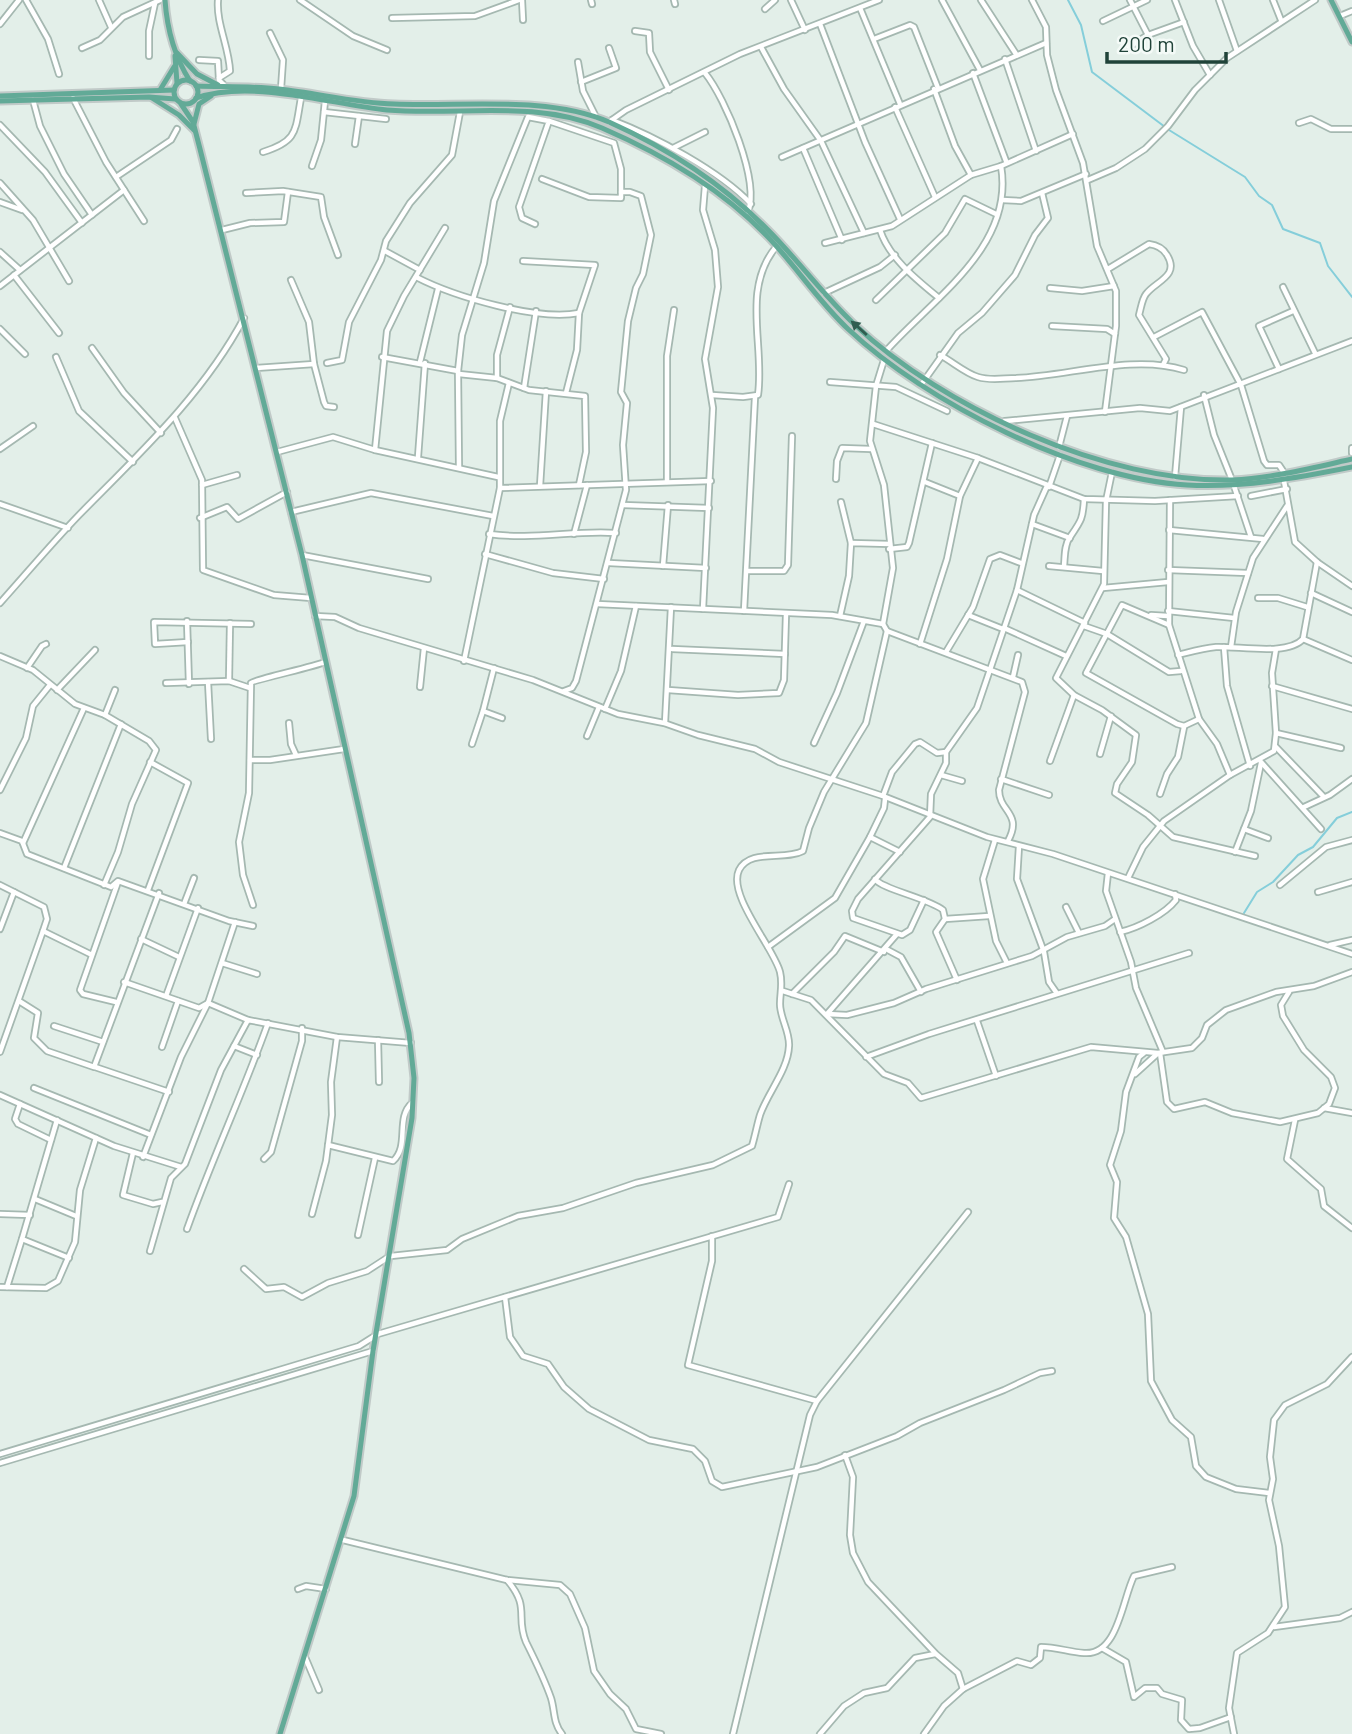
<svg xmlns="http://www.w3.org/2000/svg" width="1352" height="1734" font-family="Barlow,sans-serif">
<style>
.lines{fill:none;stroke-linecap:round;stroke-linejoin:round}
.stream{stroke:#85ceda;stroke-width:2}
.minor-casing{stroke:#a5b8b1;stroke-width:8}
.major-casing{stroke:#c1cac8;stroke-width:9}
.minor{stroke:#fff;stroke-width:4.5}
.major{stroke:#62aa97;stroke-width:5}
.oneway{fill:#305d50}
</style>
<rect width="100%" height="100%" fill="#e3efe9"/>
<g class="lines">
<g class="stream">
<path d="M1068,0L1081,25L1092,72L1169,130L1245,177L1259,196L1272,205L1283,229L1320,243L1328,266L1352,297"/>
<path d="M1244,913L1257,892L1273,882L1298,855L1313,847L1337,818L1352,812"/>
</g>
<defs>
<g id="minor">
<path d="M26,0L48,39L59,74"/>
<path d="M99,0L111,27"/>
<path d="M218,0C216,23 229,47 230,71L219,78"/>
<path d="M300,0L353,36L387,50"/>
<path d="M522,0L523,20"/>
<path d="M591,0L592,4"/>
<path d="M674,0L675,4"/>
<path d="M791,0L805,30"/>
<path d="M942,0L980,70"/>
<path d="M981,0L1016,54"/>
<path d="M1032,0L1046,27L1047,55L1056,90L1083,163L1097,246L1116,291V326L1105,412"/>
<path d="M1130,0L1148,35"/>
<path d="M1175,0L1193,46L1210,75"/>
<path d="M1219,0L1237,51"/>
<path d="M1273,0L1281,20"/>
<path d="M860,8L900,104"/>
<path d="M765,9L775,0"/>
<path d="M1340,16L1352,11"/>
<path d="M392,18L475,16L519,0"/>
<path d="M1103,21L1147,0"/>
<path d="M0,24L19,0"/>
<path d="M820,24L865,142L900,219"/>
<path d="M635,31L649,33L650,52L669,90"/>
<path d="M270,33L283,60L281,89"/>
<path d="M874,39L910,25L914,27L938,88"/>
<path d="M761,47L784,89L821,141L864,233"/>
<path d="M1129,47L1148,35L1184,22"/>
<path d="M82,48L100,40L123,17L160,0"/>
<path d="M149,56V31L155,3"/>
<path d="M1005,59L1036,151"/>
<path d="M199,60L218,61L219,80L225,86"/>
<path d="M578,62L583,91L596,117"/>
<path d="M705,73C726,99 760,181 748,212"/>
<path d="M973,73L1006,161"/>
<path d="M581,82L616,68L609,48"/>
<path d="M934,89L955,146L971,175"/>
<path d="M73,98L106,162L144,221"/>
<path d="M33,100L40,126L64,174L92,215"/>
<path d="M895,107L935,197"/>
<path d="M324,112L386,119"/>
<path d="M612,120C654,136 720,171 751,204"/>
<path d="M609,122L626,110L740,54L879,0"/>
<path d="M1299,123L1311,119L1331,129H1352"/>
<path d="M0,125L45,172L82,223"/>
<path d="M355,144L359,116"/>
<path d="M673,148L705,132"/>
<path d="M803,148L842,240"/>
<path d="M263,152C298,141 295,131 301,98"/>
<path d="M782,157L1046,43"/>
<path d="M312,166L321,140L325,101"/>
<path d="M116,177L171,140L177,129"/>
<path d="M542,179L589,197L621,198V169L614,143L549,121"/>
<path d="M1088,180L1116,168L1145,149L1168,126L1195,90L1227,58L1315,0"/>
<path d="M0,183L33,220L69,281"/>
<path d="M246,193L283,191L321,197L324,217L338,255"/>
<path d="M1002,200L1021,201L1086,174"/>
<path d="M0,202L22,210"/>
<path d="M222,230L250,223L284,222L288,192"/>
<path d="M880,230C889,258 917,280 939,298"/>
<path d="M825,243L892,226L971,175L1001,166L1073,134"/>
<path d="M385,251L420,270"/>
<path d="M0,252L20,270"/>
<path d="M523,261L595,265L579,313L577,350L566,393"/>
<path d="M1108,269L1149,244C1157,245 1163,248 1167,255C1180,276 1156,281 1146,294C1142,299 1141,308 1139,315L1166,359L1163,365"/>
<path d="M14,275L59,333"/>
<path d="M416,277C455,297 537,321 579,313"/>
<path d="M291,280L309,322L314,364L324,402L326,406L334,407"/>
<path d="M0,286L124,190"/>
<path d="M1283,287L1315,353"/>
<path d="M1050,288L1082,291L1114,286"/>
<path d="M824,293L880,267L895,255"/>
<path d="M876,300L945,233L965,199L996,214"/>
<path d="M1052,326L1107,329L1115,334"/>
<path d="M0,329L25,354"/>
<path d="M1154,337L1202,312L1241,385L1264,461L1267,465H1279L1285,474"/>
<path d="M92,348L124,393L161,433"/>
<path d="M886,351C932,299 1015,247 1001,166"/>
<path d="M940,355C953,362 965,373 978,377C991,381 1004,378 1016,378C1069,376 1133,354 1184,370"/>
<path d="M56,357L79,411L133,462"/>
<path d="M382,357L458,371"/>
<path d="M884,360L876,386L870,441L884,485L893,568L883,624L887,631L1022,682L1025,692L999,790C999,812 1023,813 1008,841"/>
<path d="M420,362L438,289"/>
<path d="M327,363L342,360L349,322L381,260L386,241L410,203L452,155L460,112"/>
<path d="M256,368L314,364"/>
<path d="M1279,369L1259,326L1293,311"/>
<path d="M459,374L497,378L529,390L585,396L586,452L579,485"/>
<path d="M497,378V355L510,307"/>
<path d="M830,382L896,387L947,411"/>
<path d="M921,385L958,333L982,313L1015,275L1035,235L1048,218L1042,193"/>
<path d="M524,388L536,311"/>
<path d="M712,395L743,397L758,395C765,346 741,289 776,247"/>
<path d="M1204,395L1214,435L1232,480"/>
<path d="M175,418L202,480L203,570L274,595L311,598"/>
<path d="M1005,421L1140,408L1170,411L1352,341"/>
<path d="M873,424L978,458L1084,499L1155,501L1238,496"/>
<path d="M1059,447L1067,416"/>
<path d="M1352,448V453"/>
<path d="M0,449L33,426"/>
<path d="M375,450L387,331L404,296L445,228"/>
<path d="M277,452L333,437L375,450L498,477"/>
<path d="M418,457L425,363"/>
<path d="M459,467L458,371L462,335L484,263L494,201L528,117L549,121L519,207L522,218L535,224"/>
<path d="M1112,472L1106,501L1104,584L1056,678L1074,695L1102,710L1136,735L1132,762L1117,784L1115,793L1148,815L1173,837L1255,856"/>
<path d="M1175,477L1181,407"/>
<path d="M836,479L837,461L842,448L871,449"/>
<path d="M1284,481L1295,542L1317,562L1352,586"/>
<path d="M667,482V356L674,310"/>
<path d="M925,482L960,496"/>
<path d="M202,485L237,475"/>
<path d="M540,486L546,391"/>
<path d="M1234,486L1251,537"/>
<path d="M1049,487L1060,455"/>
<path d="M500,488L711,481"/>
<path d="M1251,496L1287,489"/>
<path d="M1170,500L1169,625L1199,719L1217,744L1230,775"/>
<path d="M841,502L851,543"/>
<path d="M0,504L68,528"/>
<path d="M623,505L709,508"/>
<path d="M291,512L371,493L493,516"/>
<path d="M200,518L227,507L238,519L287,492"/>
<path d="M1032,524L1070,538"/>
<path d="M1169,530L1263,539"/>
<path d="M489,534C532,540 574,530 616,533"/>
<path d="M574,534L587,485"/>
<path d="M889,549L907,547L909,543L932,443"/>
<path d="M485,554L553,573L604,579"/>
<path d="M302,555L428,579"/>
<path d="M609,563L706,568"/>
<path d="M663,566L668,505"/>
<path d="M1049,566L1103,571"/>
<path d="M1064,566C1065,557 1064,545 1070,537C1081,521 1083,519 1084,499"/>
<path d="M1168,570L1248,573"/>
<path d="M748,571H784L788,565L792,436"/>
<path d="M1103,588L1168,582"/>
<path d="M1017,590L1085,623"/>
<path d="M1311,593L1352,612"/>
<path d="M1258,598H1278L1307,607"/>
<path d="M0,603C26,574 52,543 79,515C139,454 203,395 244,318"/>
<path d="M597,604L832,615L883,624"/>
<path d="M703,609L713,408L705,359L718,287L715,250L703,210L705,186"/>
<path d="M744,611L755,397"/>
<path d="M1168,611L1234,618"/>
<path d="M968,615L1003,629"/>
<path d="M1151,615L1168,616"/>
<path d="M315,616L335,617L359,628L533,680L618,714L664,723L698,735L755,749L779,762L883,796L987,837L1053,854L1352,954"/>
<path d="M840,616L849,576L851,543L890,544"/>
<path d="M187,621L189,684"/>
<path d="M1169,625L1122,605L1086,673L1177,724L1184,726L1199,719"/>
<path d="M1084,626L1107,634L1169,672L1181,671"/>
<path d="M1004,628L1066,656"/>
<path d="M1303,639L1352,660"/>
<path d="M188,642L155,644L154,622L251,624"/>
<path d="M920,644L947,559L960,496L978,458"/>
<path d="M1224,647L1227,686L1250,766"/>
<path d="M1231,647L1236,612L1253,558L1287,506"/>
<path d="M672,649L785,654"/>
<path d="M946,652L973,607L990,559L1000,555L1021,563"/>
<path d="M1178,655C1190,652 1203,648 1216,647C1239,646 1288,656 1303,639L1317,562"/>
<path d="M0,656L33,670L75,704L105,715L115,690"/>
<path d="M464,661L500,488V421L509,383"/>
<path d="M27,668L42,646L46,644"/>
<path d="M494,668L483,711L502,718"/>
<path d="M1013,677L1018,655"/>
<path d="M229,681L230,623"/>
<path d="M208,682L211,739"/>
<path d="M166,683L229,681L250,688"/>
<path d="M1272,686L1352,709"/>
<path d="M420,687L424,648"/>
<path d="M57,690L95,650"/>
<path d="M668,690L738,695L779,693L784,680L786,614"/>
<path d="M564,691L572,688L576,681L626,490L623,445L627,403L621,392L628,321L636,288L643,274L651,235L641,196L630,192H621"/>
<path d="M605,709L621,671L636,606"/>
<path d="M289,723L291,744L296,755"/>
<path d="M665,723L671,607"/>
<path d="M1276,733L1341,748"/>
<path d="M587,736L599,707"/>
<path d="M814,743L837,693L864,621"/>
<path d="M472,744L483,711"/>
<path d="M1276,747L1323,796"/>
<path d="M1100,754L1111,716"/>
<path d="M250,760H270L344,749"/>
<path d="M1050,761L1074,695"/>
<path d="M1261,762L1321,829"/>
<path d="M941,775L962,781"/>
<path d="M1001,779L1049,795"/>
<path d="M0,790L26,738L33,706L50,685"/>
<path d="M1160,794L1167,774L1178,757L1184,727"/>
<path d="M883,796L892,772L915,744L920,742L937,753L946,752"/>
<path d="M1304,807L1330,795L1352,779"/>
<path d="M1244,829L1268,838"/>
<path d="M0,833L22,841L27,854L111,887L118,881L229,921L253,926"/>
<path d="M870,837L900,852"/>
<path d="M995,840L983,879L996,941L1007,963"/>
<path d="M23,843L84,708"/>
<path d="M1019,846L1017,879L1044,952L1049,982L1056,992"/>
<path d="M1235,852L1251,811L1261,763"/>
<path d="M64,868L121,724"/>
<path d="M1108,873L1106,891L1131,962L1136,988L1163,1052"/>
<path d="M1128,878L1143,847L1164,821L1230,775L1274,751L1276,733L1272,673L1276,649"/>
<path d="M875,879C881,889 928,898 943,910L945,919L936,932L957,980"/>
<path d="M0,885L44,907L47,919L43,931"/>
<path d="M104,885L118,852L132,804L156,750L149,741L105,715"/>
<path d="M1280,885L1326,847L1352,840"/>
<path d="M148,890L188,783L150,762"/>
<path d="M1318,892L1352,882"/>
<path d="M924,900L910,930L902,935L853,918L852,911L858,899L930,817L931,794L946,763V752L977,708L1017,590L1034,515L1047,486"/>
<path d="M184,904L194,878"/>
<path d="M253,905L243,875L239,842L249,793L251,683C253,680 313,667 325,662"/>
<path d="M1066,907L1079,933"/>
<path d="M945,919L989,916"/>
<path d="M0,929L14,892"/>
<path d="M1120,932C1138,928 1165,914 1176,900L1175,894"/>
<path d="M897,934L827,1014L847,1015L894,1003L926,989L1032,956L1067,937L1105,926L1115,919"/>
<path d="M141,939L179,957"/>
<path d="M1330,945L1352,940"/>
<path d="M768,947L835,898L870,837L884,808L885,799"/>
<path d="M886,949L901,957L921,992"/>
<path d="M222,963L257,974"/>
<path d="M124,982L199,1008L208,1003L248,1020"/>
<path d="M783,991L811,1000L884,1074L908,1083L921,1098L1091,1047L1158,1053L1192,1048L1202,1038L1207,1025L1226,1010L1276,992L1314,986L1352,972"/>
<path d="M792,994L834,952L845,936L884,952"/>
<path d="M166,996L198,908"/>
<path d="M19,1001L38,1013L34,1038L47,1051L94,1067L159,893"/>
<path d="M116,1002L83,994L80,990L118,882"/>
<path d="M977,1021L996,1076"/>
<path d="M54,1026L103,1042"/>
<path d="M378,1040L379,1082"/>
<path d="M234,1046L257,1055"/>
<path d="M162,1047L178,1001"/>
<path d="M0,1052L43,931L90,954"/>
<path d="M1144,1053L1139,1057L1126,1092L1121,1131L1110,1165L1117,1182L1114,1218L1126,1237L1148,1314L1151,1381L1172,1420L1191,1437L1196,1466L1206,1477L1236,1489L1269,1493"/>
<path d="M1160,1053L1167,1102L1174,1109L1205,1102L1232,1113L1280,1122L1318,1113L1329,1104L1335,1088L1331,1077L1304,1050L1283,1016L1281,1005L1289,992"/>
<path d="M866,1057L929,1034L1189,953"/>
<path d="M95,1067L169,1092"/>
<path d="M1135,1074L1157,1054"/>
<path d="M34,1088L151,1135"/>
<path d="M0,1095L114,1146L181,1167"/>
<path d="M20,1104L15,1119L18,1124L51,1140"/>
<path d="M1324,1108L1352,1113"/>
<path d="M57,1120L22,1239L69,1258"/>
<path d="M1295,1120L1287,1159L1321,1189L1324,1206L1352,1228"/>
<path d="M328,1145L393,1161C410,1146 395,1118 412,1103"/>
<path d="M133,1153L123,1195L153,1204L162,1202"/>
<path d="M143,1157L181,1057L208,1003L235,922"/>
<path d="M264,1159L271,1152L302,1041V1028"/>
<path d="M35,1199L76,1216"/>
<path d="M0,1214L30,1215"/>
<path d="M312,1214L326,1161L332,1115L331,1082L337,1037"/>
<path d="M187,1229C212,1159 243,1093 268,1023"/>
<path d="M358,1235L375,1158"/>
<path d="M712,1236V1261L688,1365L817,1401"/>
<path d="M150,1251L171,1178L185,1164L221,1070L248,1020L337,1037L411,1043"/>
<path d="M391,1256L447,1250L462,1239L518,1216L563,1208L636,1183L713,1165L752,1146C755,1136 757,1125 760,1115C768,1092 788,1070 789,1046C790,1032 780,1018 780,1004C780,993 783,984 780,972C774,948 727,895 739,870C750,848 784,861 803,851L809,828L824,792L866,723L887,631"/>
<path d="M244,1269L266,1289L284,1287L302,1297L328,1283L367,1271L390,1256"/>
<path d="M0,1287L46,1288L58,1281L75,1242L80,1190L96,1138"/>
<path d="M7,1287L22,1239"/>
<path d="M505,1297L510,1337L523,1356L548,1364L564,1387L589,1409L649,1440L693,1449L705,1461L712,1481L722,1487L817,1467L897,1436L920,1423L1004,1390L1040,1373L1052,1371"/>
<path d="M0,1454L359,1346L378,1334L778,1217L789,1184"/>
<path d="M845,1455L853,1477L850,1535L853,1553L868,1582L936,1654L958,1673L963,1689"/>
<path d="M0,1463L373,1351"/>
<path d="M343,1540L507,1580L560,1585L570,1594L585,1628L594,1671L610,1694L626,1709L636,1729L661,1734"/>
<path d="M507,1580C531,1608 515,1616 526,1642C535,1660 544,1678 551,1698C555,1711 553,1723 562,1734"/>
<path d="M298,1589L306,1586L326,1589"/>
<path d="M1274,1627L1340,1618L1352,1612"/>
<path d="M1102,1648L1126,1662L1134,1697L1145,1688H1157L1162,1694L1182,1700L1181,1720L1189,1729L1200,1728L1231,1717"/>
<path d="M305,1657L319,1690"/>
<path d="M733,1734L810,1415L817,1401L968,1212"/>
<path d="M820,1734L844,1706L864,1693L887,1688L915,1658L935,1654"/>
<path d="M924,1734L944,1706L963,1689L1017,1661L1031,1665L1040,1658L1041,1647C1056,1647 1069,1652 1084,1653C1118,1656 1122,1600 1134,1576L1172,1567"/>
<path d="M1234,1734L1229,1708L1237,1653L1268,1633L1285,1607L1279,1546L1269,1500L1273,1479L1270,1457L1274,1420L1285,1405L1327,1384L1352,1357"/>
</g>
<g id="major">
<path d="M165,0C167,29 174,56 190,81"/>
<path d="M1331,0L1352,42"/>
<path d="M177,53L197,74L218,85"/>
<path d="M175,56L177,83"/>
<circle cx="186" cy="92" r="12"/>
<path d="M196,86C224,87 251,86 279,89C317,93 355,103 394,104C462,107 547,95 609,122C667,148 723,184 768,230C798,260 823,295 854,324C944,409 1108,483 1232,480C1273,478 1312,468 1352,459"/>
<path d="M160,90L174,67"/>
<path d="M0,96L174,90"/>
<path d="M152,98L179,115L194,130"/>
<path d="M196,98C252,79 329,104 387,110C459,116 534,99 602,128C662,154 723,190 768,237C796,266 818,301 848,329C927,403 1078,479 1187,485C1243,488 1297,478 1352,467"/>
<path d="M0,101L149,97L175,99"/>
<path d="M181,104L193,122L200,149L302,555L409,1033L414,1078L412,1118L373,1351L354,1496L280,1734"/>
<path d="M194,124L199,104L211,96"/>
</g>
</defs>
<use href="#minor" class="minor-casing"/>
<use href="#major" class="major-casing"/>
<use href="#minor" class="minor"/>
<use href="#major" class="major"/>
</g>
<defs><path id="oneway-solid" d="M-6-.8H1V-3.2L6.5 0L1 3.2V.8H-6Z" transform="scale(1.75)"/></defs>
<use class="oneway" href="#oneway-solid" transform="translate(859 328) rotate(-138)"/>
<path d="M1107 52v10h119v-10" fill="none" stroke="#204339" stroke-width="3.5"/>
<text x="1118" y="52" font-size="21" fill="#204339" stroke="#f4faf7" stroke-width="5" paint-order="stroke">200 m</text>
</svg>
